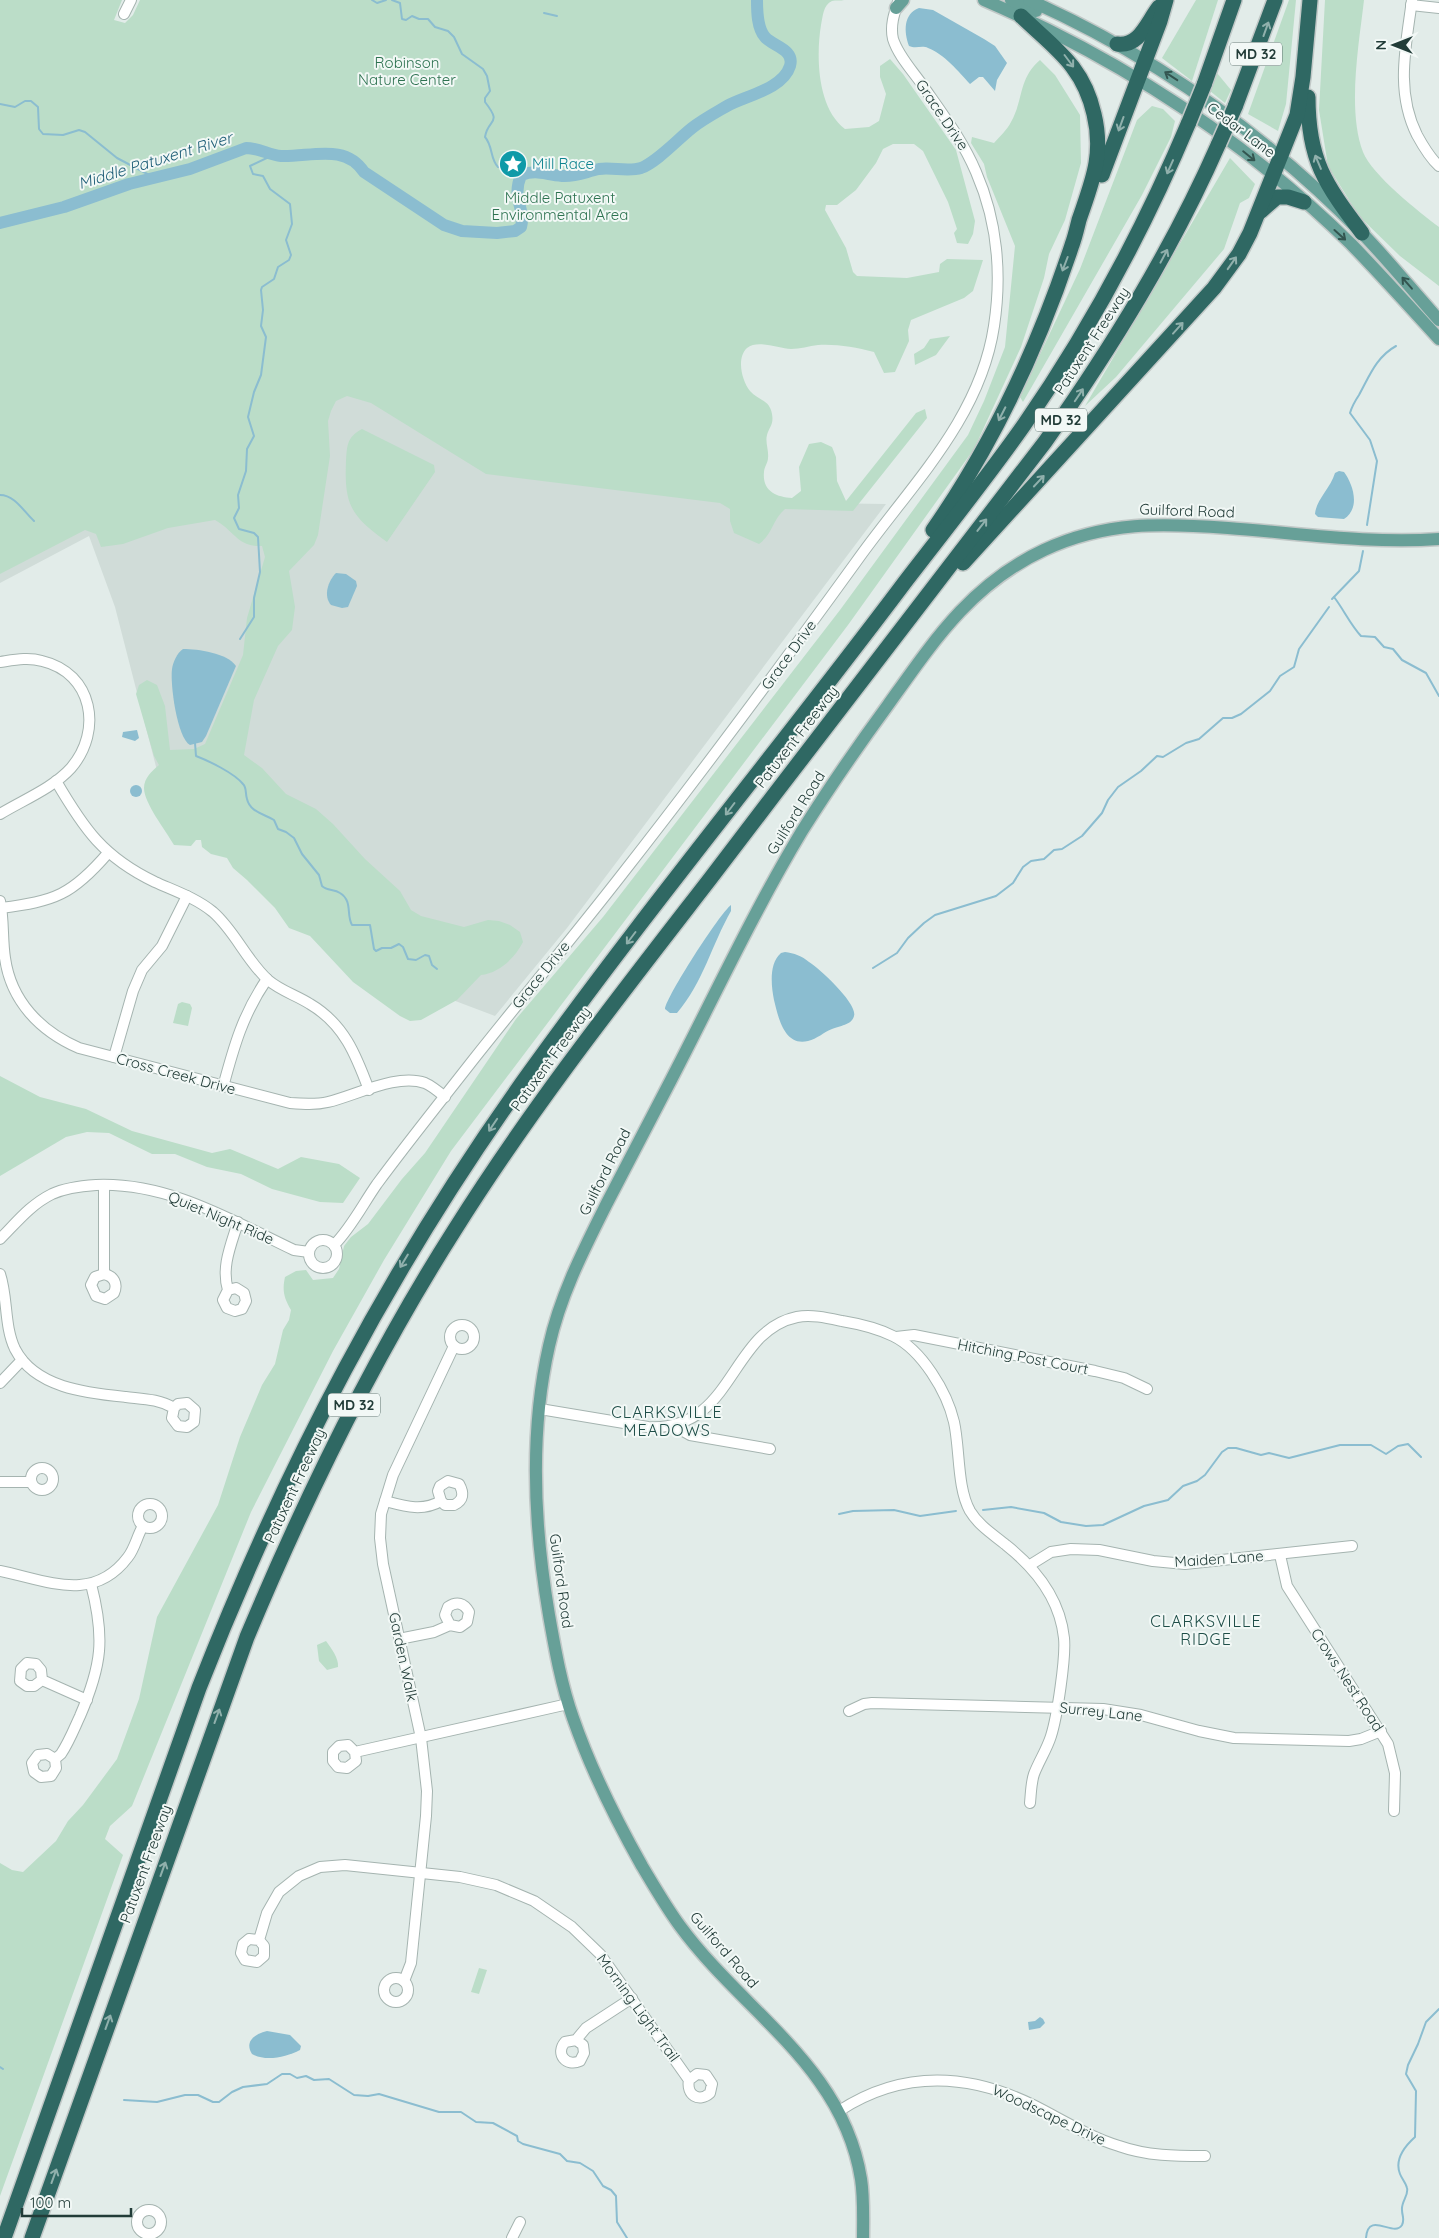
<svg xmlns="http://www.w3.org/2000/svg" width="1439" height="2238" font-family="Quicksand,sans-serif">
<style>
.built{fill:#d0dcd8}
.green{fill:#bbddc8}
.water{fill:#8bbdd0}
.lines{fill:none;stroke-linecap:round;stroke-linejoin:round}
.stream{stroke:#8bbdd0;stroke-width:2}
.river{stroke:#8bbdd0;stroke-width:12}
.minor-casing{stroke:#a5b4b0;stroke-width:12}
.major-casing{stroke:#c1c8c7;stroke-width:15}
.highway-casing{stroke:#c1c8c7;stroke-width:18}
.minor{stroke:#fff;stroke-width:10}
.major{stroke:#67a098;stroke-width:12}
.highway{stroke:#2f6863;stroke-width:15}
.highway-bridge-casing{stroke:#c1c8c7;stroke-width:18;stroke-linecap:butt}
.highway-bridge{stroke:#2f6863;stroke-width:15}
.oneway{stroke:#90b0ac}
.oneway2{stroke:#335550}
.labels{text-anchor:middle;stroke-width:4;stroke-linejoin:round;paint-order:stroke}
.shield{fill:#f2f8f6;stroke:#607471;stroke-width:1}
.shield-label{font-size:14px;font-weight:bold;fill:#223c38}
.park-label{font-size:15px;fill:#2d7250;stroke:#f2f8f6}
.street-label{font-size:15px;fill:#223c38;stroke:#f2f8f6}
.culture-label{font-size:15px;fill:#0d838f;stroke:#f2f8f6;text-anchor:start}
.water-label{font-size:16px;font-style:italic;fill:#1e5e77;stroke:#f2f8f6}
.neighbourhood-label{font-size:16px;letter-spacing:1px;fill:#1f4e48;stroke:#f2f8f6}
</style>
<rect width="100%" height="100%" fill="#e2ece9"/>
<path class="built" d="M0,268L737,502L886,504L567,928L495,1016L392,977L162,790L115,607L89,536L0,583Z"/>
<g class="green">
<path d="M0,0H122L114,20L125,23L133,15L140,0H844C841,1 835,0 832,1C823,5 823,16 821,25C816,56 817,108 845,129L869,127L879,121L886,94L880,77V66L890,59L903,74L956,150L975,221L973,234L968,244L957,243L954,233L957,229L948,202L923,151L914,144H893L883,149L876,163L856,190L837,205H826L825,210L846,248L853,272L857,276L907,278L939,272L940,264L947,259L983,260L973,291L964,298L911,320L908,330L909,341L895,372L884,373L874,352C855,347 837,344 818,345C809,346 800,349 791,349C779,349 758,339 747,348C736,358 742,381 750,391C758,400 770,400 772,414C774,425 769,427 767,435C765,442 769,451 768,458C768,463 764,467 764,472C762,491 776,497 792,498L801,491L799,467L809,444L821,442L832,447L836,457L837,481L846,501L916,413L925,409L927,418L853,511L785,509C772,520 773,534 759,544L734,533L730,521V509L720,503L486,474L371,403L347,396L336,401L331,411L328,421L330,456L318,535L314,545L289,571L295,607L292,630L278,646L254,700L244,755L262,768L286,794L316,809L333,824L365,859L400,891L411,910L421,916L464,927L488,920L499,921L510,925L520,932L523,942C515,958 499,973 481,975L457,1000L421,1020L410,1021L400,1016L353,982L310,936L289,928L275,908L247,880L233,868L227,858L211,854L202,847L201,840H196L191,846L174,845C166,831 144,803 144,788C144,778 152,771 159,765L154,756L136,694L139,685L147,680L157,685L165,706L170,750L194,749L205,744L243,655L247,618L265,557L262,546C237,547 235,531 215,520L168,528L123,544L101,547L96,534L85,530L0,574Z"/>
<path d="M1196,0H1218L1192,81L1162,58Z"/>
<path d="M1289,0H1296L1286,104L1278,131L1248,114Z"/>
<path d="M1325,0H1364C1359,44 1347,110 1363,152C1372,175 1419,212 1439,227V286L1400,256L1359,216L1328,166L1319,110Z"/>
<path d="M1040,60L1055,75L1080,115L1081,163L1065,220L1049,254L1044,278L1021,347L974,449L848,625L451,1151L384,1260L333,1351L251,1512L132,1806L110,1826L105,1839L123,1855L0,2196V1863L12,1870L23,1872L56,1841L68,1821L83,1805L117,1759L139,1699L157,1617L218,1505L240,1437L262,1385L275,1364L283,1330L289,1320L291,1310C284,1298 282,1291 285,1277L296,1271L306,1270L313,1280L333,1278L339,1269L344,1246L351,1237L368,1224L402,1179L425,1153L516,1019L603,917L840,610L968,435L984,401L1005,347L1015,246L987,177L984,164L971,143L972,137L994,143C1000,136 1007,130 1011,122C1024,99 1018,79 1040,60Z"/>
<path d="M1217,73L1231,90L1225,103L1210,91Z"/>
<path d="M1152,106L1163,109L1175,121L1171,137L1142,195L1023,402L1020,397L1080,269L1137,120Z"/>
<path d="M1230,158L1255,184L1249,198L1240,203L1224,249L1116,377L1085,406Z"/>
<path d="M950,336L936,355L915,365L914,354L924,348L930,339Z"/>
<path d="M362,429L434,465L435,472L387,542C351,516 344,505 346,461C347,445 347,437 362,429Z"/>
<path d="M182,1002L190,1004L192,1008L188,1026L173,1023L178,1004Z"/>
<path d="M0,1076L40,1097L86,1109L132,1131L212,1153L230,1149L278,1169L301,1157L339,1164L360,1178L343,1203L320,1202L272,1189L241,1174L207,1167L175,1154H152L109,1133L87,1132L66,1137L0,1176Z"/>
<path d="M326,1641C331,1648 339,1658 338,1667L327,1670L319,1661L317,1645Z"/>
<path d="M479,1968L487,1970L479,1994L471,1992Z"/>
</g>
<g class="water">
<path d="M919,8L933,10L984,39L995,46L1007,63L997,80L995,91L983,77H979L970,84C959,72 944,54 928,48C922,45 916,49 909,46C904,32 903,14 919,8Z"/>
<path d="M1339,471L1344,472C1353,484 1361,508 1344,519L1318,517L1315,514C1316,500 1330,489 1335,473Z"/>
<path d="M336,573L346,574L356,581L357,586L348,607L342,608L331,605C323,596 328,581 336,573Z"/>
<path d="M183,649C198,649 227,653 236,666L206,736L202,742L190,745C177,738 170,684 172,669C173,662 177,653 183,649Z"/>
<path d="M137,730L139,738L135,741L122,737L123,732Z"/>
<circle cx="136" cy="791" r="6"/>
<path d="M731,905V911C712,944 703,983 677,1013H670L665,1009C666,997 720,913 731,905Z"/>
<path d="M785,952C794,953 802,956 809,962C820,969 858,1004 854,1016C852,1025 839,1026 832,1029C824,1032 817,1039 808,1041C784,1047 778,1016 774,1000C771,985 769,963 781,953Z"/>
<path d="M1040,2017L1043,2019L1045,2023L1040,2028L1029,2030L1028,2022L1035,2021Z"/>
<path d="M267,2031L290,2035L301,2046L300,2050C286,2057 266,2062 252,2054C244,2041 255,2034 267,2031Z"/>
</g>
<g class="lines">
<g class="stream">
<path d="M372,0L377,3L386,0"/>
<path d="M392,0L400,3L402,19L406,20L412,16L419,19H428L435,27L448,31L454,37L462,54L483,69L487,76L490,91L485,98V102C503,125 488,118 485,137C493,146 490,159 498,167H514L521,175"/>
<path d="M544,13L557,16"/>
<path d="M0,104L15,107L25,101H31L38,107L39,129L43,134L63,135L79,130L85,132L117,158L155,178"/>
<path d="M0,495C15,495 24,512 34,521"/>
<path d="M1367,525L1377,461L1370,440L1350,413C1352,406 1355,401 1359,395C1369,377 1376,357 1396,346"/>
<path d="M1334,597C1344,610 1350,624 1361,636L1375,637L1384,647L1393,649L1402,660L1426,673L1439,696"/>
<path d="M1332,599L1359,571L1363,551"/>
<path d="M240,639L254,617V598L260,572L258,537L254,533L239,529L234,518L239,508L238,495L246,471L247,449L254,436L248,417L254,392L261,375L266,337L261,326L263,310L261,290L262,287L274,279L278,267L289,260L291,255L286,240L292,224L290,204L270,189L263,176L253,174L250,166L273,155"/>
<path d="M195,743L196,756C209,761 234,773 243,784C247,788 245,793 247,799C250,812 264,814 274,820L278,829L286,832L294,838L302,854L319,875L322,886C327,891 334,889 340,893C353,901 346,915 352,925H370L374,949L376,951L382,948H391L399,944L403,947L408,959L416,960L425,955L429,956L432,965L437,969"/>
<path d="M873,968L897,953L908,938L924,923L935,915L996,896L1013,883L1023,867L1031,861L1044,859L1054,850L1062,849L1082,836L1102,813L1108,800L1118,787L1141,771L1157,756L1163,757L1186,743L1199,739L1223,718H1232L1241,714L1270,691L1280,676L1294,667L1299,649L1329,607"/>
<path d="M983,1510L1011,1507L1044,1513L1061,1522L1086,1526L1103,1525L1144,1506L1168,1500L1183,1486L1197,1481L1205,1475L1222,1452L1228,1448H1236L1261,1455L1269,1453L1289,1458L1340,1445H1371L1386,1454L1398,1446L1408,1444L1421,1457"/>
<path d="M839,1514L853,1511L894,1510L920,1516L956,1511"/>
<path d="M0,2067L3,2069"/>
<path d="M124,2100L157,2102L185,2095H198L213,2102H219L232,2092L243,2087L267,2084L282,2074H290L297,2078L306,2076L314,2080L329,2079L354,2095L368,2096L379,2094L439,2112H461L476,2122L493,2123L517,2136L518,2141L523,2144L560,2154L567,2161L580,2163L593,2171L603,2186L611,2190L616,2196L617,2222L627,2238"/>
<path d="M1366,2238C1368,2210 1394,2238 1402,2225C1405,2219 1402,2216 1402,2210C1401,2202 1409,2195 1407,2188C1406,2183 1402,2179 1400,2174C1394,2159 1405,2146 1415,2137L1416,2091L1406,2074L1408,2065L1418,2044L1426,2022L1439,2009"/>
</g>
<path class="river" d="M0,223L64,207L129,184L190,169L246,148C259,148 269,155 281,156C311,157 345,143 364,172L444,225L462,231L497,233L515,231L521,227C526,208 511,200 521,175C538,169 545,175 562,176C576,177 585,172 599,169C612,167 628,172 641,168C657,162 678,139 692,128C702,120 715,113 727,106C745,96 783,89 790,66C795,49 772,46 765,37C757,28 757,11 757,0"/>
<defs>
<g id="minor">
<path d="M1412,0C1406,46 1395,91 1417,135C1423,146 1430,158 1439,166"/>
<path d="M1411,5L1439,8"/>
<path d="M124,14L131,0"/>
<path d="M0,662C14,660 28,657 42,661C93,673 103,731 71,768C53,788 23,800 0,814"/>
<path d="M56,781C84,829 103,857 155,882C175,891 196,898 213,912C235,931 246,960 268,980C281,991 296,995 310,1004C344,1024 356,1055 369,1090"/>
<path d="M0,901C4,919 2,939 5,958C11,1001 40,1031 79,1048L290,1103C303,1104 316,1105 328,1102C357,1095 397,1073 425,1083C432,1086 439,1092 445,1097"/>
<path d="M1,908C55,901 72,895 108,853"/>
<path d="M114,1057L133,991L142,970L162,946L187,896"/>
<path d="M223,1087C234,1046 243,1014 267,979"/>
<path d="M0,1239C17,1222 30,1205 52,1194C65,1188 81,1186 96,1185C168,1182 231,1220 294,1250L309,1252"/>
<circle cx="323" cy="1254" r="14"/>
<path d="M334,1245C351,1228 363,1204 377,1184C408,1142 441,1101 473,1060C523,997 574,936 623,873C703,771 780,667 856,562C909,487 980,420 994,326C1002,274 997,220 976,172C962,139 941,112 921,83C911,69 898,55 893,39C890,26 894,14 898,2"/>
<path d="M0,1274C8,1298 4,1326 15,1349C35,1388 87,1393 126,1397C143,1399 159,1399 174,1408L178,1404L187,1403L195,1410L194,1422L187,1427L178,1426L172,1418L174,1408"/>
<path d="M104,1274L95,1277L91,1285L96,1296L105,1299L114,1293C118,1284 114,1276 104,1274V1185"/>
<path d="M228,1290L223,1300L227,1308L235,1311L242,1309L246,1301L244,1293L236,1288L228,1290C221,1267 231,1245 238,1222"/>
<circle cx="462" cy="1337" r="12"/>
<path d="M896,1337L914,1335L1095,1371L1124,1378L1147,1389"/>
<path d="M0,1383L22,1360"/>
<path d="M540,1409L648,1427C734,1432 729,1331 797,1317C811,1314 828,1318 842,1321C860,1324 877,1328 893,1336C922,1350 947,1392 954,1422C960,1449 957,1488 970,1511C979,1526 994,1535 1006,1545C1035,1568 1060,1599 1064,1638C1066,1658 1057,1717 1051,1736C1047,1749 1039,1761 1034,1774C1031,1783 1031,1793 1030,1803"/>
<path d="M674,1426L690,1435L770,1449"/>
<circle cx="42" cy="1479" r="11"/>
<path d="M0,1482H30"/>
<path d="M385,1501C404,1506 422,1512 441,1501L445,1505H454C464,1500 464,1493 459,1484L448,1481L440,1486L438,1491L441,1501"/>
<circle cx="150" cy="1516" r="12"/>
<path d="M1280,1555L1287,1586L1388,1744L1395,1773L1394,1811"/>
<path d="M1030,1565L1051,1552L1071,1549L1099,1550L1153,1561L1185,1564L1352,1546"/>
<path d="M0,1571C46,1580 93,1604 128,1557C135,1548 137,1536 143,1526"/>
<path d="M399,1639L434,1632L450,1625L445,1615L448,1607C457,1601 464,1603 469,1612L467,1622L460,1627L450,1625"/>
<path d="M42,1680L34,1686H27L20,1681L21,1669L27,1663L36,1664L41,1670L42,1680L87,1700"/>
<path d="M849,1711L864,1704L872,1703L1103,1709L1141,1715L1199,1731L1234,1738L1349,1741L1361,1739L1381,1731"/>
<path d="M355,1752L348,1745L339,1746L333,1752V1761L338,1767L347,1768L356,1761L355,1752L568,1704"/>
<path d="M55,1759L56,1768L51,1776L41,1777L34,1772L32,1763L38,1755L47,1754L55,1759L61,1754C69,1742 74,1729 80,1716C102,1665 105,1638 91,1584"/>
<path d="M259,1940L264,1946V1956L257,1962L245,1960L241,1953L243,1944L249,1939L259,1940L267,1913L279,1892L299,1876L320,1867L345,1865L460,1877L496,1885L534,1901L572,1927L600,1954L689,2080C686,2095 699,2103 710,2093L712,2084L706,2075L697,2074L689,2080"/>
<circle cx="396" cy="1990" r="12"/>
<path d="M404,1981L411,1963L426,1816L427,1791L421,1738L383,1564L380,1538L381,1514L393,1475L454,1346"/>
<path d="M576,2040L583,2045L584,2053L580,2061C566,2067 555,2054 565,2042L576,2040L586,2028L632,1998"/>
<path d="M839,2111C902,2070 968,2073 1033,2105C1061,2119 1089,2137 1119,2146C1147,2156 1176,2156 1205,2156"/>
<circle cx="149" cy="2222" r="12"/>
<path d="M512,2238L520,2222"/>
</g>
<g id="major">
<path d="M984,0C1120,59 1245,140 1351,244C1381,275 1410,307 1439,339"/>
<path d="M1011,0L1036,11"/>
<path d="M1029,0C1154,56 1265,134 1361,232C1388,260 1413,291 1439,320"/>
<path d="M896,8L903,0"/>
<path d="M863,2238C863,2219 864,2198 861,2179C843,2066 743,2012 680,1926C666,1907 654,1886 642,1866C615,1818 591,1770 573,1718C561,1684 555,1649 549,1615C534,1527 529,1434 549,1346C560,1296 583,1251 606,1205C627,1164 649,1122 671,1080C714,997 754,911 802,831C829,788 858,746 888,705C933,642 971,584 1044,550C1106,521 1162,523 1228,528C1298,533 1369,544 1439,539"/>
</g>
<g id="highway">
<path d="M1117,44C1140,47 1147,22 1159,7"/>
<path d="M1204,85L1234,0"/>
<path d="M1308,97C1308,160 1325,184 1362,233"/>
<path d="M1235,107L1275,0"/>
<path d="M1102,175L1160,21L1166,0"/>
<path d="M1261,211L1277,197H1288L1304,202"/>
<path d="M933,530C993,444 1039,345 1072,245C1075,237 1077,228 1079,220C1092,182 1104,155 1094,114C1083,65 1054,48 1021,16"/>
<path d="M963,563L1214,288L1239,254L1250,233L1297,115L1303,77L1310,0"/>
<path d="M4,2238L199,1688C286,1466 391,1265 530,1072C650,905 782,746 905,582C945,530 986,479 1024,425C1090,330 1144,229 1189,122"/>
<path d="M32,2238L247,1637C306,1496 372,1360 454,1231C531,1108 621,994 710,879C821,733 933,588 1045,442C1112,347 1172,250 1219,143"/>
</g>
</defs>
<use href="#minor" class="minor-casing"/>
<use href="#major" class="major-casing"/>
<use href="#highway" class="highway-casing"/>
<use href="#minor" class="minor"/>
<use href="#major" class="major"/>
<use href="#highway" class="highway"/>
<defs>
<g id="highway-bridge">
<path d="M1189,122L1204,85"/>
<path d="M1219,143L1235,107"/>
</g>
</defs>
<use href="#highway-bridge" class="highway-bridge-casing"/>
<use href="#highway-bridge" class="highway-bridge"/>
</g>
<defs><path id="oneway-shaft" d="M-6 0H5M1.5-3L5.5 0L1.5 3" fill="none" stroke-width="1.6" stroke-linecap="round" stroke-linejoin="round" transform="scale(1.25)"/></defs>
<g class="oneway">
<use href="#oneway-shaft" transform="translate(1266 29) rotate(-70)"/>
<use href="#oneway-shaft" transform="translate(1069 61) rotate(53)"/>
<use href="#oneway-shaft" transform="translate(1121 124) rotate(110)"/>
<use href="#oneway-shaft" transform="translate(1318 162) rotate(-113)"/>
<use href="#oneway-shaft" transform="translate(1170 167) rotate(114)"/>
<use href="#oneway-shaft" transform="translate(1164 256) rotate(-62)"/>
<use href="#oneway-shaft" transform="translate(1232 263) rotate(-55)"/>
<use href="#oneway-shaft" transform="translate(1065 264) rotate(111)"/>
<use href="#oneway-shaft" transform="translate(1178 328) rotate(-48)"/>
<use href="#oneway-shaft" transform="translate(1079 395) rotate(-56)"/>
<use href="#oneway-shaft" transform="translate(1002 414) rotate(117)"/>
<use href="#oneway-shaft" transform="translate(1039 481) rotate(-47)"/>
<use href="#oneway-shaft" transform="translate(982 525) rotate(-52)"/>
<use href="#oneway-shaft" transform="translate(730 809) rotate(127)"/>
<use href="#oneway-shaft" transform="translate(631 938) rotate(127)"/>
<use href="#oneway-shaft" transform="translate(493 1125) rotate(124)"/>
<use href="#oneway-shaft" transform="translate(404 1261) rotate(121)"/>
<use href="#oneway-shaft" transform="translate(217 1716) rotate(-70)"/>
<use href="#oneway-shaft" transform="translate(163 1869) rotate(-70)"/>
<use href="#oneway-shaft" transform="translate(108 2022) rotate(-70)"/>
<use href="#oneway-shaft" transform="translate(54 2176) rotate(-70)"/>
</g>
<g class="oneway2">
<use href="#oneway-shaft" transform="translate(1171 76) rotate(-147)"/>
<use href="#oneway-shaft" transform="translate(1249 156) rotate(39)"/>
<use href="#oneway-shaft" transform="translate(1340 235) rotate(42)"/>
<use href="#oneway-shaft" transform="translate(1407 283) rotate(-131)"/>
</g>
<defs>
<symbol id="sight-disc" viewBox="-11 -11 22 22"><circle r="9.5" fill="#0f9aa8" stroke="#f2f8f6"/><path d="M0-6L1.8-2.2L6-1.7L2.9 1.2L3.7 5.4L0 3.3L-3.7 5.4L-2.9 1.2L-6-1.7L-1.8-2.2Z" fill="#fff"/></symbol>
</defs>
<g fill-rule="evenodd">
<use href="#sight-disc" x="497" y="148" width="32" height="32"/>
</g>
<g class="labels">
<g class="shield">
<rect x="1230" y="42.5" width="52" height="23" rx="4"/>
<rect x="1035" y="408.5" width="52" height="23" rx="4"/>
<rect x="328" y="1393.5" width="52" height="23" rx="4"/>
</g>
<g class="shield-label">
<text x="1256" y="59">MD 32</text>
<text x="1061" y="425">MD 32</text>
<text x="354" y="1410">MD 32</text>
</g>
<g class="park-label">
<text x="407" y="68">Robinson<tspan x="407" dy="17">Nature Center</tspan></text>
<text x="560" y="203">Middle Patuxent<tspan x="560" dy="17">Environmental Area</tspan></text>
</g>
<g class="street-label">
<text transform="translate(942 115) rotate(56)" y="5">Grace Drive</text>
<text transform="translate(1241 130) rotate(37)" y="5">Cedar Lane</text>
<text transform="translate(1092 341) rotate(-57)" y="5">Patuxent Freeway</text>
<text transform="translate(1187 511) rotate(2)" y="5">Guilford Road</text>
<text transform="translate(789 655) rotate(-54)" y="5">Grace Drive</text>
<text transform="translate(797 737) rotate(-52)" y="5">Patuxent Freeway</text>
<text transform="translate(796 813) rotate(-58)" y="5">Guilford Road</text>
<text transform="translate(541 975) rotate(-51)" y="5">Grace Drive</text>
<text transform="translate(551 1059) rotate(-54)" y="5">Patuxent Freeway</text>
<text transform="translate(176 1074) rotate(15)" y="5">Cross Creek Drive</text>
<text transform="translate(605 1172) rotate(-63)" y="5">Guilford Road</text>
<text transform="translate(221 1218) rotate(23)" y="5">Quiet Night Ride</text>
<text transform="translate(1023 1357) rotate(11)" y="5">Hitching Post Court</text>
<text transform="translate(295 1486) rotate(-65)" y="5">Patuxent Freeway</text>
<text transform="translate(1219 1559) rotate(-4)" y="5">Maiden Lane</text>
<text transform="translate(561 1581) rotate(82)" y="5">Guilford Road</text>
<text transform="translate(403 1657) rotate(78)" y="5">Garden Walk</text>
<text transform="translate(1347 1680) rotate(57)" y="5">Crows Nest Road</text>
<text transform="translate(1101 1712) rotate(6)" y="5">Surrey Lane</text>
<text transform="translate(146 1864) rotate(-70)" y="5">Patuxent Freeway</text>
<text transform="translate(724 1950) rotate(49)" y="5">Guilford Road</text>
<text transform="translate(638 2008) rotate(54)" y="5">Morning Light Trail</text>
<text transform="translate(1049 2115) rotate(25)" y="5">Woodscape Drive</text>
</g>
<g class="culture-label">
<text x="532" y="169">Mill Race</text>
</g>
<g class="water-label">
<text transform="translate(155 160) rotate(-17)" y="6">Middle Patuxent River</text>
</g>
<g class="neighbourhood-label">
<text x="667" y="1418">CLARKSVILLE<tspan x="667" dy="18">MEADOWS</tspan></text>
<text x="1206" y="1627">CLARKSVILLE<tspan x="1206" dy="18">RIDGE</tspan></text>
</g>
</g>
<g transform="translate(1394 45) rotate(270)" stroke="#f2f8f6" stroke-width="4" paint-order="stroke">
<path d="M0-4L9 19L0 12L-9 19Z" fill="#223c38"/>
<text y="-8" font-size="14" font-weight="bold" text-anchor="middle" fill="#223c38">N</text>
</g>
<path d="M22 2208v8h109v-8" fill="none" stroke="#223c38" stroke-width="2.5"/>
<text x="30" y="2208" font-size="15" fill="#223c38" stroke="#f2f8f6" stroke-width="4" paint-order="stroke">100 m</text>
</svg>
